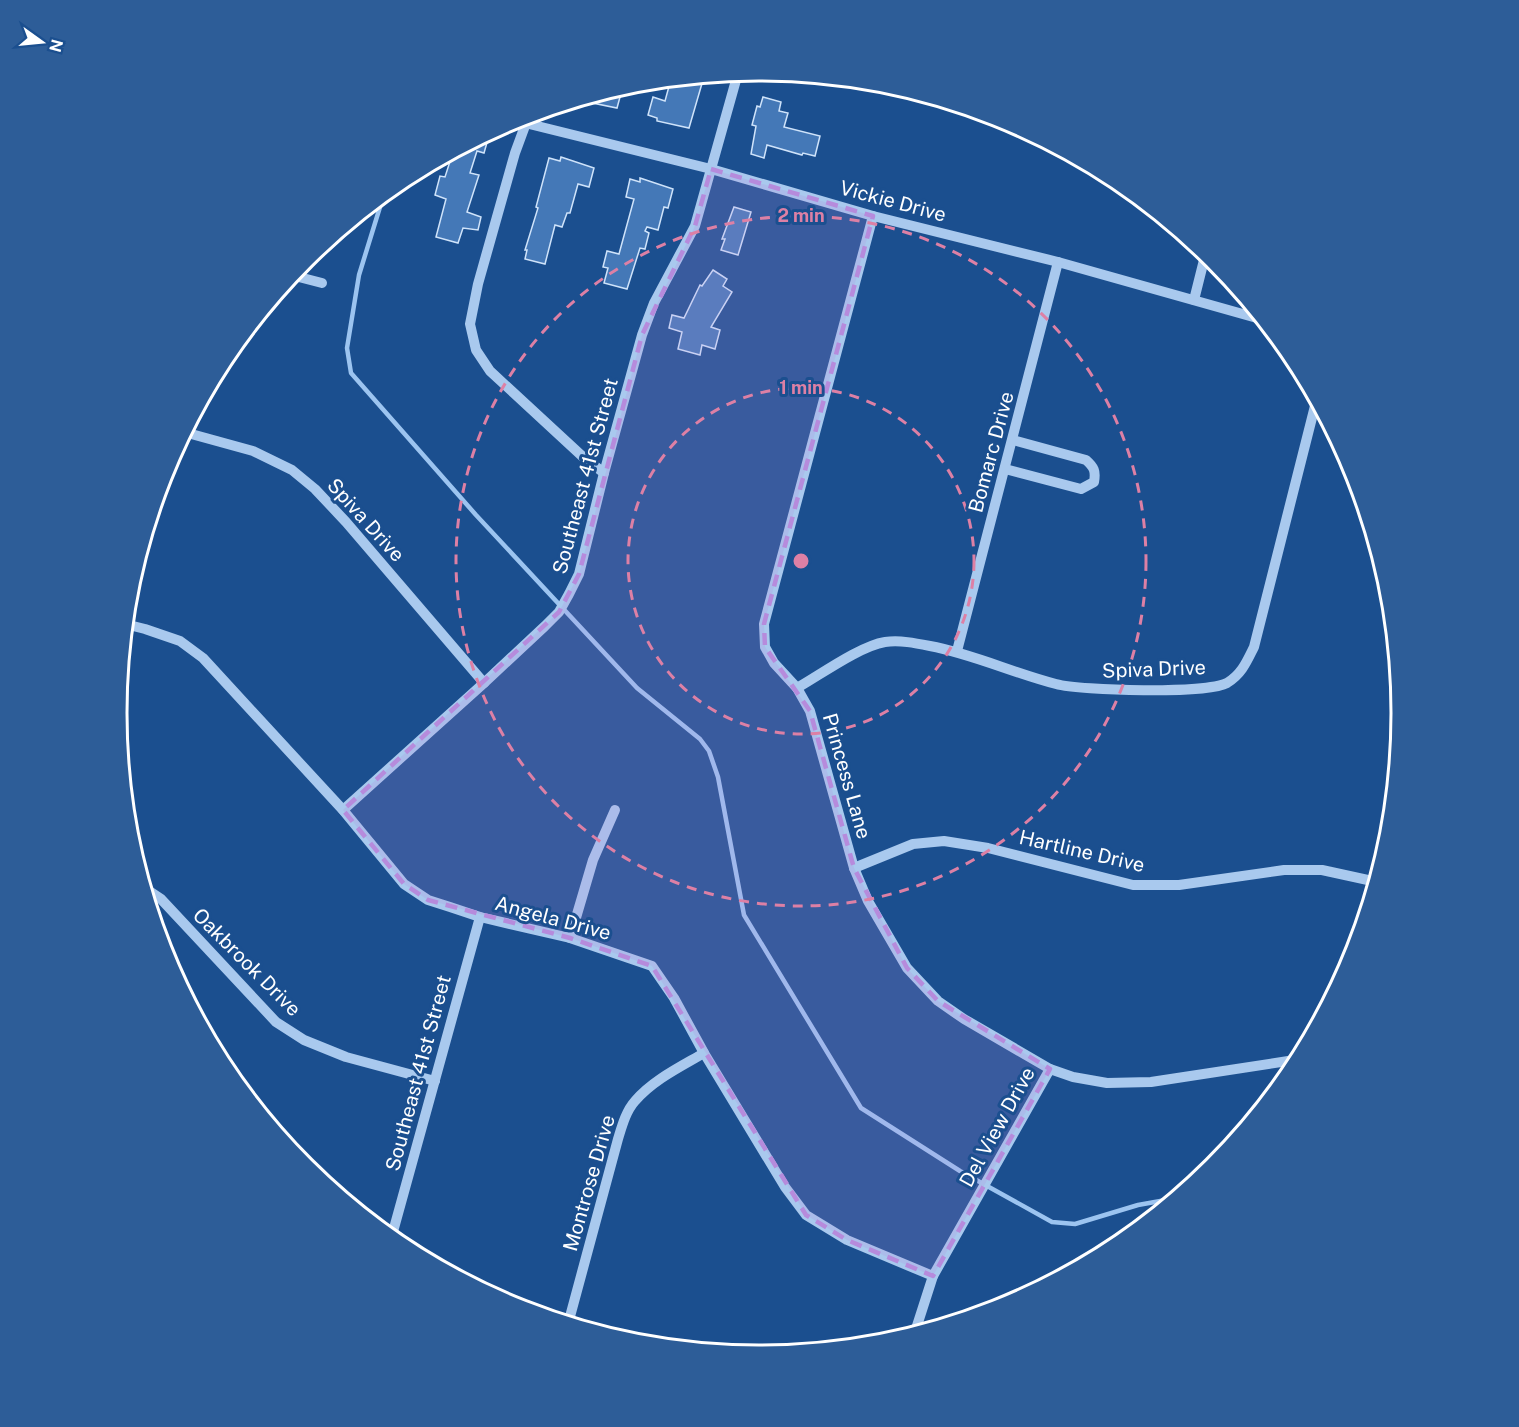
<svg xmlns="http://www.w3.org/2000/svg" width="1519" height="1427" font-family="'Public Sans',sans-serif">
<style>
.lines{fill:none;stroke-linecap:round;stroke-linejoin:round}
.stream{stroke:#9cc4f0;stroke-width:4.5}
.building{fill:#4478b7;stroke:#cfe3fa;stroke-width:1.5}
.minor{stroke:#a9c9ee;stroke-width:10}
.marked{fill:#b68bdc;fill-opacity:0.2;stroke:#b68bdc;stroke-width:4.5;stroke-dasharray:12 8;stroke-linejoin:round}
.ring{fill:none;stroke:#dd80a5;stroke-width:3;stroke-dasharray:10 8}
.labels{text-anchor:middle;stroke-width:6;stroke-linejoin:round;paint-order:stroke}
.street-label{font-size:20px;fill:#fff;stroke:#1b4f8f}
.rim{fill:none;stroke:#fff;stroke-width:3}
.centre{fill:#dd80a5;stroke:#1b4f8f;stroke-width:3}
.ring-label{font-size:18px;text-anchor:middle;font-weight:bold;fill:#dd80a5;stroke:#1b4f8f;stroke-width:6;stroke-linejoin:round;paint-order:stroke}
</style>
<rect width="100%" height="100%" fill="#1b4f8f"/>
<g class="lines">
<path class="stream" d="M384,194L359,275L347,348L351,373L476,515L637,688L700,739L709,751L718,777L744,915L861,1108L960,1171L1052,1222L1075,1224L1138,1205L1177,1198"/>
</g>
<g class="building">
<path d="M692,77L703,80L689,128L657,121V118L648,115L653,97L665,101L671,79Z"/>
<path d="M623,86L617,108L578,100L597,94Z"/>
<path d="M763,97L781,102L779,111L788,113L784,127L820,136L815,156L803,153L802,155L767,145L764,158L751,154L756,126L752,125L757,106L760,107Z"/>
<path d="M490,132L484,153L477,151L470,173L479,175L467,212L481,217L478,230L463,228L458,243L436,237L446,199L435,195L440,176L445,177L453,152Z"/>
<path d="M561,157L594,168L589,187L578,184L570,213H567L562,227L555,225L545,264L525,259L527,250H525L538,208L536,207L549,158L560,161Z"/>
<path d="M640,178L673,189L668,208L664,207L658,230L647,227L645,231L649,233L645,249L640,248L627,289L604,283L608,268L603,267L607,251L619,254L634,199L626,197L630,179L640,182Z"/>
<path d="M734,207L751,212L738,255L721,250L725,239H722Z"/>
<path d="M713,270L727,279L723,286L732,292L711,327L720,330L715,349L702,345L700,355L678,349L682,332L669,328L672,315L684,318L700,285L702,286Z"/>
</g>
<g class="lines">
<g class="minor">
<path d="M529,115L515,153L478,284L470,324L476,350L490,371L582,456L604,473"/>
<path d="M513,120L711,169L873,216L1058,262L1264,320"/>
<path d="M873,216L764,624L765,647L774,663L797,688L810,711L854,868L868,901L907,968L938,1001L964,1019L1050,1069"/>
<path d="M291,275L322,283"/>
<path d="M1194,300L1206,252"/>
<path d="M184,432L253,451L292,470L315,489L346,522L484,683"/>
<path d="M1005,469L1081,489L1094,482C1096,471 1094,467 1086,460L1013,440"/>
<path d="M125,624L145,629L180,641L203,658L343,810L404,884L428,900L450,907L480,917L570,938L652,966L674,998L704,1053L785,1187L806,1215L847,1240L933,1276"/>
<path d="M957,651L1058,262"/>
<path d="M797,688C820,675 860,646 885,642C900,640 915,643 930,646C973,654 1013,673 1056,684C1081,691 1207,694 1227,683C1242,674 1247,661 1254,647L1317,398"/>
<path d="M343,810L484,683L545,626L559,612L569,594L579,574L604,473L642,335L654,303L695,226L738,73"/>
<path d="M854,868L913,844L944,841L988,848L1133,885H1179L1284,870H1322L1377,882"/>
<path d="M143,887L161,899L276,1022L304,1040L346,1057L435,1081"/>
<path d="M570,938L593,860L615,810"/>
<path d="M391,1239L480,917"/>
<path d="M569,1321L668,1347"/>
<path d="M568,1324L618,1139C622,1126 626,1111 635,1101C653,1080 680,1067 704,1053"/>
<path d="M914,1335L933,1276L1050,1069L1073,1077L1107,1083L1151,1082L1301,1059"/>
</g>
</g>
<path class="marked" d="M711,169L873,216L764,624L765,647L810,711L854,868L907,968L938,1001L1050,1069L933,1276L847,1240L806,1215L652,966L570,938L428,900L404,884L343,810L559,612L579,574L642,335L695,226Z"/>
<g class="ring">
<circle cx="801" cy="561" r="173"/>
<circle cx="801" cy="561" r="345"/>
</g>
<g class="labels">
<g class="street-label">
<text transform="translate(893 201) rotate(15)" y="7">Vickie Drive</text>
<text transform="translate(991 452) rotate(-75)" y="7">Bomarc Drive</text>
<text transform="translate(585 476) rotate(-75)" y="7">Southeast 41st Street</text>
<text transform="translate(366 520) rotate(48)" y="7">Spiva Drive</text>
<text transform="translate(1154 669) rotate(-2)" y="7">Spiva Drive</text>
<text transform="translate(847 776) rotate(74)" y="7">Princess Lane</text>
<text transform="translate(1082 851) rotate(13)" y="7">Hartline Drive</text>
<text transform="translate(553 918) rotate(15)" y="7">Angela Drive</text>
<text transform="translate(247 962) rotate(45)" y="7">Oakbrook Drive</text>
<text transform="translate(418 1073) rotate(-75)" y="7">Southeast 41st Street</text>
<text transform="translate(997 1127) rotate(-61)" y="7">Del View Drive</text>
<text transform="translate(589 1183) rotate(-74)" y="7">Montrose Drive</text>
</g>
</g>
<path d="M0 0H1519V1427H0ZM127 713a632 632 0 1 1 1264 0a632 632 0 1 1-1264 0Z" fill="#2d5d98" fill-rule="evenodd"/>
<path class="rim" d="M127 713a632 632 0 1 1 1264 0a632 632 0 1 1-1264 0Z"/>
<circle cx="801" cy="561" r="9" class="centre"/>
<g class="ring-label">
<text x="801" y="222">2 min</text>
<text x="801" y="394">1 min</text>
</g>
<g transform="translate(42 42) rotate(105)" stroke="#1b4f8f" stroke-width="4.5" paint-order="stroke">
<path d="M0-4.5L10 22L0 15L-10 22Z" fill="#ffffff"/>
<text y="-9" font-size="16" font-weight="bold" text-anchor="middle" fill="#ffffff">N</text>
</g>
</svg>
